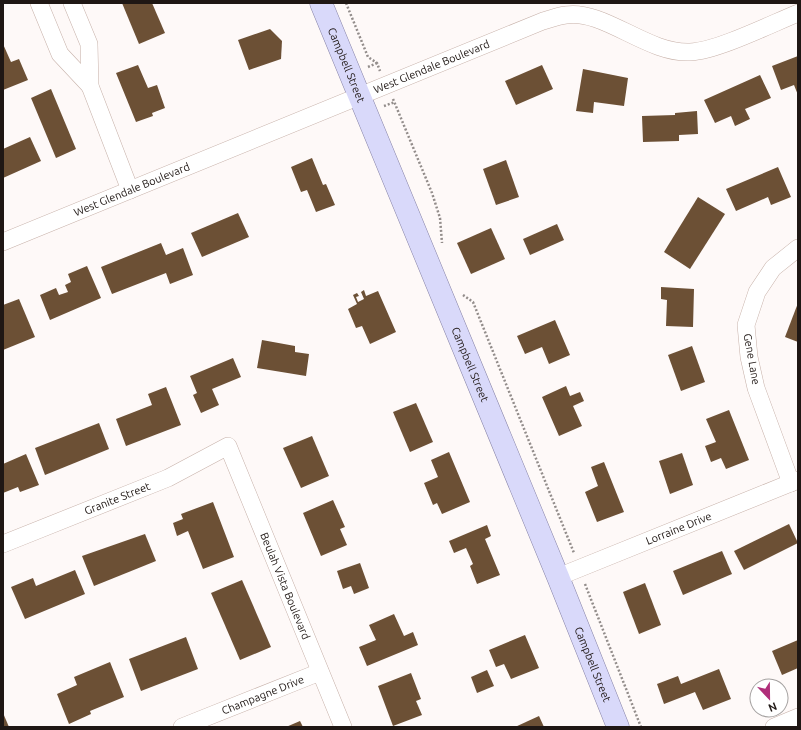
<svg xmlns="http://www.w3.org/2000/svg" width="801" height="730" font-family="Ubuntu,sans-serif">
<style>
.building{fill:#6c5035}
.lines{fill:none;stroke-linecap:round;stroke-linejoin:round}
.minor-casing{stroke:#c7b1a9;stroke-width:18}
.major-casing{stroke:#8884a7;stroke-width:23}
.path{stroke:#938d8b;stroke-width:2.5;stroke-dasharray:2 2;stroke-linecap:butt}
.minor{stroke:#fff;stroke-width:17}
.major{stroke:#d9d9fa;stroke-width:22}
.labels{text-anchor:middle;stroke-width:4;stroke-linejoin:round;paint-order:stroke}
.street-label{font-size:11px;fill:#1f1714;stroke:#fff}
</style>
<rect width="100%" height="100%" fill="#fef9f8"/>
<g class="building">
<path d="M122,3H152L165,33L139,44Z"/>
<path d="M270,29L282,41L281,59L249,70L238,40Z"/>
<path d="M3,44L11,62L19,59L28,80L3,90Z"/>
<path d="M798,56V95L794,85L781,90L772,66Z"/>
<path d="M138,65L148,88L157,85L165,108L152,113L153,116L136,122L116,73Z"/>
<path d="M542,65L553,89L516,105L505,81Z"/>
<path d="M583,69L628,78L624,106L594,102L593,113L576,111Z"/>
<path d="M760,75L771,98L745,109L750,119L735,126L731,116L715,123L704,100Z"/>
<path d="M51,89L76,149L56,158L31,98Z"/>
<path d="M697,111L698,134L679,135V141L643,142L642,116L675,115V113Z"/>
<path d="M30,137L41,161L3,178V149Z"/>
<path d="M312,158L323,185L326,184L335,205L316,212L307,190L301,192L291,167Z"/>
<path d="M506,160L519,197L496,205L483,169Z"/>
<path d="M778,167L791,197L771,205L768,197L736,211L726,189Z"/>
<path d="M698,197L725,214L690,269L664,252Z"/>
<path d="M238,213L249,237L202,257L191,233Z"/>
<path d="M557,224L564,240L530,255L523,239Z"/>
<path d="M491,228L505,259L471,274L457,243Z"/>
<path d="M161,243L166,255L183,248L193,275L170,284L166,273L112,294L101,267Z"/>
<path d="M87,266L101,298L50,320L40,295L56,288L59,295L68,292L65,285L71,282L68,274Z"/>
<path d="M661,287L694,289L693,327L666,326L667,300L661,299Z"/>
<path d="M364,290L366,296L378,291L396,332L370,344L362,326L356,328L348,309L357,304L353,295L357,293L359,296L356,297L358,302L364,299L361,292Z"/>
<path d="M19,299L35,337L3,350V305Z"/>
<path d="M798,303V342L785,337Z"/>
<path d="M555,320L570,355L549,364L542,347L525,354L517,336Z"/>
<path d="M262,340L295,346V352L309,354L306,376L257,368Z"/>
<path d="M692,346L705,382L681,391L668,355Z"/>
<path d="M233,358L241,377L212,389L219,405L201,413L193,395L197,393L190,376Z"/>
<path d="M566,386L570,396L580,392L584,401L573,406L582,426L559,436L542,397Z"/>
<path d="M166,387L181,425L126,446L116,419L152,405L148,394Z"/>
<path d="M416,403L433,442L410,452L393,412Z"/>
<path d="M729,410L749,460L726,469L721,458L711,462L705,446L716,442L706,419Z"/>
<path d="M99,423L109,449L45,475L35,448Z"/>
<path d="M312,436L329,476L301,488L283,448Z"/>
<path d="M449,452L470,502L442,514L437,503L433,505L424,483L438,477L431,460Z"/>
<path d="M682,453L693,485L670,494L659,461Z"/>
<path d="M26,454L39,485L20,492L18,487L3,493V464Z"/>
<path d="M604,462L624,512L597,522L585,492L598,486L591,467Z"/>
<path d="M333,500L345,527L340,529L347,545L321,556L303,513Z"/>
<path d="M213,502L234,557L203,569L188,531L177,536L173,523L183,519L181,514Z"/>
<path d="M789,524L798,543L744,570L734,551Z"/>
<path d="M487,525L491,536L485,539L500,575L477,584L470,566L473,564L466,548L454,553L449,541Z"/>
<path d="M145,534L156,561L94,586L82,556Z"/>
<path d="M722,551L732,574L683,595L673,571Z"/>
<path d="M360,563L369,588L354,594L351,586L343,589L337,571Z"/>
<path d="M75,570L85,594L25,619L11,587L33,578L36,586Z"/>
<path d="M242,580L271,647L240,660L211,593Z"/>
<path d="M645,583L661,625L639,634L623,592Z"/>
<path d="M394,614L404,636L413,632L418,645L367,666L359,647L376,640L369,625Z"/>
<path d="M525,635L539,668L511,679L504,664L496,667L489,650Z"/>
<path d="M186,637L198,669L141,691L129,659Z"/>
<path d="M798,640V668L782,675L772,651Z"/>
<path d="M110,662L124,697L90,711L91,714L69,724L57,694L77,685L74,677Z"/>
<path d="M719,669L731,699L703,710L695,692L664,704L657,684L678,676L681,684Z"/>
<path d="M487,670L494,686L477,693L471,677Z"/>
<path d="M411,673L421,699L416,701L422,715L393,726L378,686Z"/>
<path d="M3,713L9,727H3Z"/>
<path d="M539,716L544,727H515Z"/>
<path d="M300,721L303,727H286Z"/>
</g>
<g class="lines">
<defs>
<g id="minor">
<path d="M39,3L60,54L90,86"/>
<path d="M72,3L89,44L90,86L130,190"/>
<path id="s1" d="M3,242L543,21C550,19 558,16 566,15C604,9 647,54 690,52C717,51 771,24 798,13"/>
<path d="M791,483L756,388L749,357L746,325L757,292L773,268L798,248"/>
<path id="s2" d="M3,544L168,478L228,446L343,727"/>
<path id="s3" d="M558,577L798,480"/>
<path id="s4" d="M182,727L320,672"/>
<path d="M774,727L798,717"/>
</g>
<g id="major">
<path id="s5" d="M321,3L558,577L618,727"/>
</g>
</defs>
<use href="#minor" class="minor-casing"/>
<use href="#major" class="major-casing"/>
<g class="path">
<path d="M346,3L368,57L377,63L380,71"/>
<path d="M368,67L377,63"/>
<path d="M393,99L432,193L440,218L442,243"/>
<path d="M384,106L395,102"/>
<path d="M463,295L473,302L574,553"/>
<path d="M585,584L641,727"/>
</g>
<use href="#minor" class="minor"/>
<use href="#major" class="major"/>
</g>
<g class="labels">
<g class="street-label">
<text dy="4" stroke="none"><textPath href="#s5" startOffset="67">Campbell Street</textPath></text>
<text dy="4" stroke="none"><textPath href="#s1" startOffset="463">West Glendale Boulevard</textPath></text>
<text dy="4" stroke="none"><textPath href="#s1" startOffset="139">West Glendale Boulevard</textPath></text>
<text transform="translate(752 359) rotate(80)" y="4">Gene Lane</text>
<text dy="4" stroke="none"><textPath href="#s5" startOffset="391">Campbell Street</textPath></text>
<text dy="4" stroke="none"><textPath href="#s2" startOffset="123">Granite Street</textPath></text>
<text dy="4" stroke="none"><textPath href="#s3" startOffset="130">Lorraine Drive</textPath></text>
<text dy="4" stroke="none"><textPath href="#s2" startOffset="397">Beulah Vista Boulevard</textPath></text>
<text dy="4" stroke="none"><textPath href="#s5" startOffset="715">Campbell Street</textPath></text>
<text dy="4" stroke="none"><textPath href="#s4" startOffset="87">Champagne Drive</textPath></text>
</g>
</g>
<rect width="801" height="730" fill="none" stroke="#1f1714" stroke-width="8"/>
<g transform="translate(769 698) rotate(158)"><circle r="19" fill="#ffffff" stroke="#a5a2a1"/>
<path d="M0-3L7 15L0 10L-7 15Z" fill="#b02e7a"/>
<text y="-6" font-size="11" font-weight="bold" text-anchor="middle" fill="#1f1714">N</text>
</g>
</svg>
